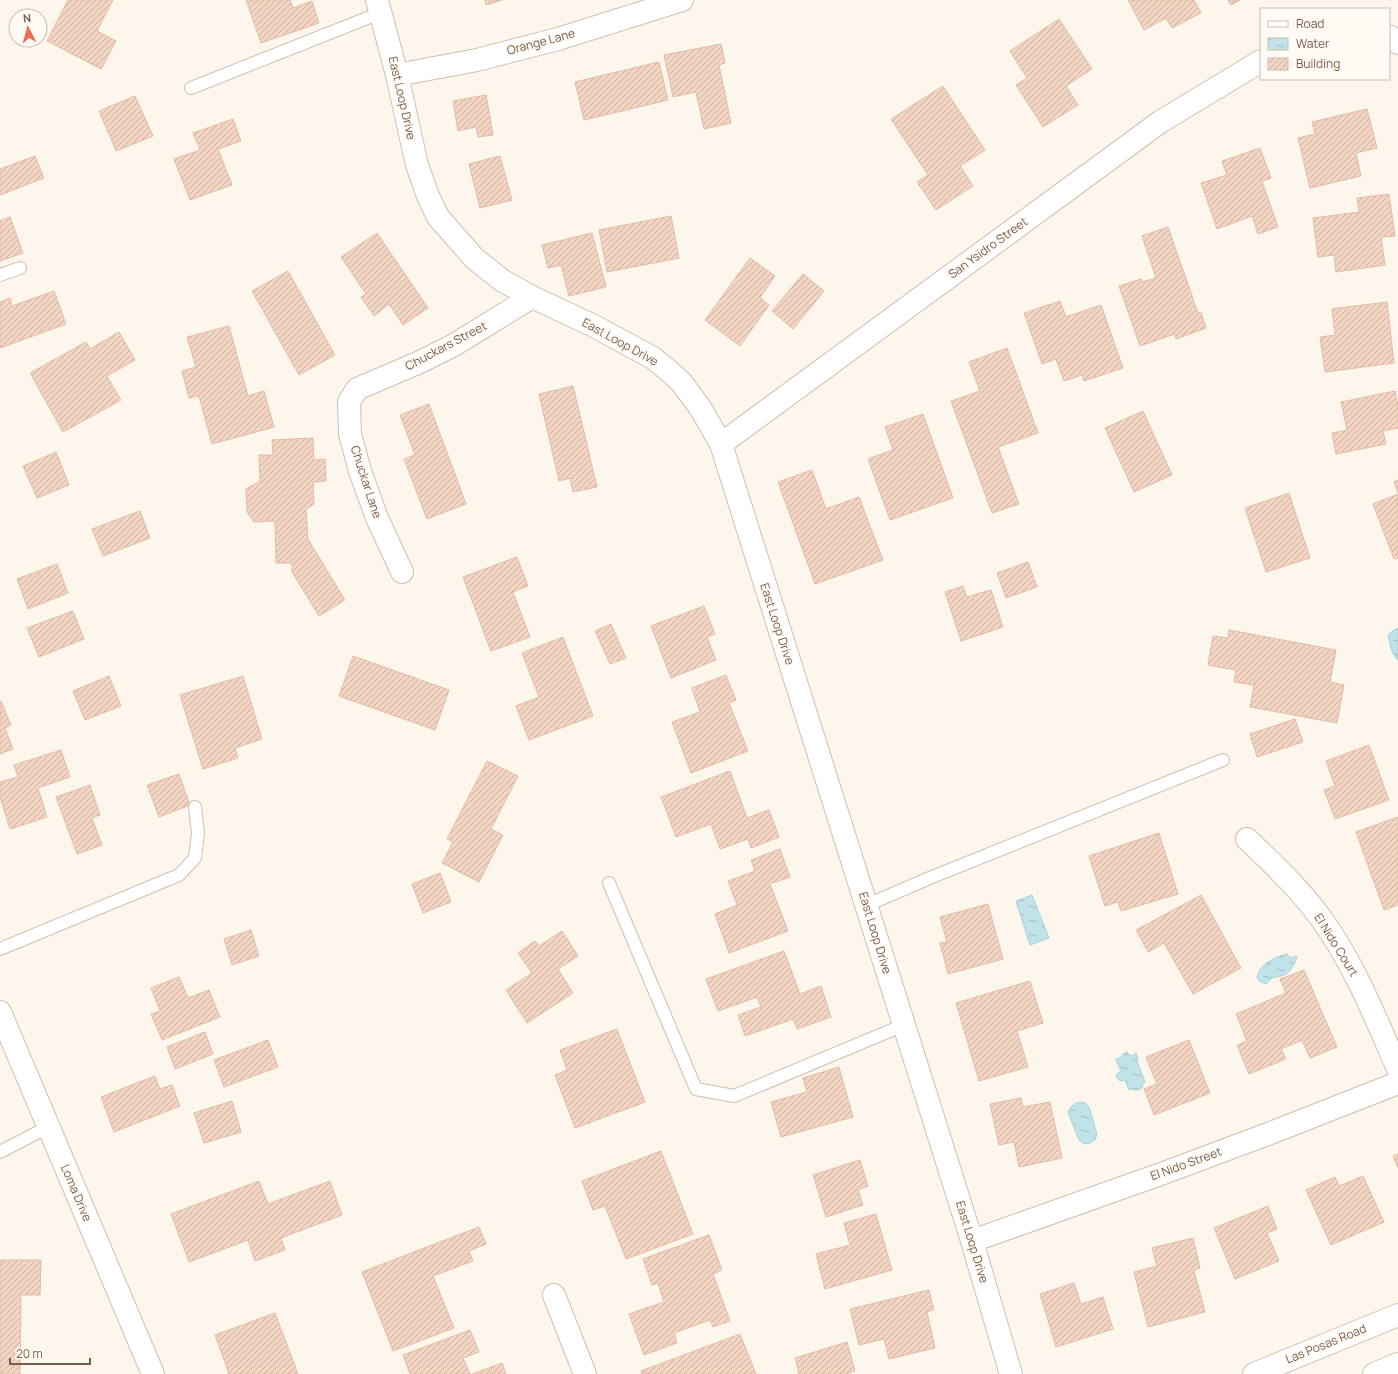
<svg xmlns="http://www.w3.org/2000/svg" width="1398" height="1374" font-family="Manrope,sans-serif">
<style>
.water{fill:url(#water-ripples);stroke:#a5d3da}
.building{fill:url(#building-hatch);stroke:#e6bba3}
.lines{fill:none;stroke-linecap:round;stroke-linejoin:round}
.lane-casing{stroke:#d1beb0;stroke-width:14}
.street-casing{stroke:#d1beb0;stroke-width:24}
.secondary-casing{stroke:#d6c0b0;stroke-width:24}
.lane{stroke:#fff;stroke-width:12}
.street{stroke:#fff;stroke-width:22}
.secondary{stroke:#fff;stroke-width:22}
.labels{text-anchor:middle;stroke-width:3;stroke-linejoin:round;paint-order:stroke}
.street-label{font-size:12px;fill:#7a5c4d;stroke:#fffaf3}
</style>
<defs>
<pattern id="water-ripples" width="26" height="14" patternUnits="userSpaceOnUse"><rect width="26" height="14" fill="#bfe3e8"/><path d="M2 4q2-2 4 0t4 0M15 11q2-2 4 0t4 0" fill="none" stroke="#a0bbbe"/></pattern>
<pattern id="building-hatch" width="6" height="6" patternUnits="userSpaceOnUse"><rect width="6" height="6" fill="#f3d5c3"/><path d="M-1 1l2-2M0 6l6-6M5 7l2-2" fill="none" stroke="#cab0a1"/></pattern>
</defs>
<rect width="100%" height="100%" fill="#fdf6ec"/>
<g class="water">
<path d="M1398,628V660C1391,653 1390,644 1388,635L1394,630Z"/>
<path d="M1032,895L1049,938L1030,945L1016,901Z"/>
<path d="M1287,954L1290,958L1297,956C1296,962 1291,971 1286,974C1282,976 1280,976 1276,977C1272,977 1269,981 1266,984L1261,982L1257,978C1259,964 1275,957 1287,954Z"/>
<path d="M1127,1052L1131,1056L1136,1053L1138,1059L1137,1061L1145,1082L1143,1084L1142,1088C1138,1090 1136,1091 1132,1089L1129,1090L1125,1080L1120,1081L1117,1078L1116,1075L1119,1072H1121L1116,1059L1122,1057L1123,1054Z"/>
<path d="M1084,1102L1089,1107L1097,1134L1095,1140L1090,1143L1084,1144L1079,1140L1068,1112C1072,1104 1075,1103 1084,1102Z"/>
</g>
<g class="building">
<path d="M68,0H113L97,31L116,41L101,69L47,41Z"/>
<path d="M246,0H290L293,8L312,1L319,23L261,43Z"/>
<path d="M485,0H502L486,5Z"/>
<path d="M1128,0H1194L1201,13L1172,28L1166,18L1144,30Z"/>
<path d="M1228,0H1240L1231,5Z"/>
<path d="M1059,19L1092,69L1066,86L1078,105L1043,127L1016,85L1027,78L1010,51Z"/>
<path d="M721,44L725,63L719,65L731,123L704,129L696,92L673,97L664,55Z"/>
<path d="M659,62L668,100L584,120L575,82Z"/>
<path d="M943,86L985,150L960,166L973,186L936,210L917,182L928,175L891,119Z"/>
<path d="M486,95L493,135L478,137L476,127L458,131L453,101Z"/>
<path d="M135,96L153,136L116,151L99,111Z"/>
<path d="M1367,109L1377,148L1356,153L1361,176L1310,188L1298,138L1315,134L1312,122Z"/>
<path d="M233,119L241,141L218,149L232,185L190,200L174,159L200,150L193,133Z"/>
<path d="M1260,148L1271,178L1262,181L1278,227L1258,234L1252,216L1217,229L1201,183L1227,175L1222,161Z"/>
<path d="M35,156L44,178L0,195V169Z"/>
<path d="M500,156L512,200L480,208L469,164Z"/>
<path d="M1389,194L1395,236L1381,237L1385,265L1336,272L1334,255L1318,257L1313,218L1359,212L1357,198Z"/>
<path d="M671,216L679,258L607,272L599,230Z"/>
<path d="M10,217L23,253L0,261V221Z"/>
<path d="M1168,227L1198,313L1201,312L1206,328L1176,339L1175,334L1140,346L1119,286L1141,279L1142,282L1156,278L1142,236Z"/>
<path d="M377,233L428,308L403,325L389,304L374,316L361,297L366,294L341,257Z"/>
<path d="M592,233L606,287L569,296L561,265L548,268L542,245Z"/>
<path d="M750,258L775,276L760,298L769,305L740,346L705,320Z"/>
<path d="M288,271L335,355L299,375L252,291Z"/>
<path d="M803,274L824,291L793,329L772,311Z"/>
<path d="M54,291L66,324L0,348V302L10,298L12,306Z"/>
<path d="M1060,301L1066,317L1101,305L1123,368L1084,381L1082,375L1064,381L1056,359L1042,364L1024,313Z"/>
<path d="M1387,302L1394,363L1325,372L1320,337L1335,335L1332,309Z"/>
<path d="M229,326L248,396L264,391L274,427L212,444L199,396L189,398L182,371L196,367L187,337Z"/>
<path d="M119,332L135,360L107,376L121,400L63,432L30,373L86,342L90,349Z"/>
<path d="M1007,348L1038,433L998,447L1019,504L992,513L951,401L980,391L969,362Z"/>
<path d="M573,386L597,487L573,492L570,478L559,481L539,394Z"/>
<path d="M1395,391L1398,406V428L1383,431L1386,444L1336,454L1332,433L1347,430L1341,402Z"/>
<path d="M429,404L466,504L427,519L404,459L415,455L400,415Z"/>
<path d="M1143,411L1172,475L1134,492L1105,428Z"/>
<path d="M923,414L953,498L890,520L868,459L893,450L885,427Z"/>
<path d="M313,438L314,460L325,459L326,481L313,482L314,504L306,509L308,539L345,600L319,616L292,572V563H276L275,521L254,522L247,512L246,489L260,481L259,455H273L272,440Z"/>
<path d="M56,452L69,485L37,498L23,466Z"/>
<path d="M812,470L826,509L859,497L883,560L815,584L778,482Z"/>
<path d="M1398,480V493L1394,482Z"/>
<path d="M1289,493L1310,558L1266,572L1245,508Z"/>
<path d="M1398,494V558L1394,559L1373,504Z"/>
<path d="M140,511L150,538L103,556L92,529Z"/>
<path d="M517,557L528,586L513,592L530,637L491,651L463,577Z"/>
<path d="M1028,562L1037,587L1006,598L997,573Z"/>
<path d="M57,564L68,593L28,609L17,579Z"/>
<path d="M963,586L967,597L991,590L1003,627L961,641L945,592Z"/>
<path d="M704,606L715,634L707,637L716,660L671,678L651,626Z"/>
<path d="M73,611L84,639L39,657L27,628Z"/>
<path d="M611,624L626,658L610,664L595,631Z"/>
<path d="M1229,630L1336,650L1330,682L1344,685L1337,723L1250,707L1254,685L1234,682L1236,670L1208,665L1213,636L1228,638Z"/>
<path d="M563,637L593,716L529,740L516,706L539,697L522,653Z"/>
<path d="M353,656L449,690L435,730L339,696Z"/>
<path d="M726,675L736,700L729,703L748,751L691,773L672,722L700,712L692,688Z"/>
<path d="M109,676L121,706L85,720L73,691Z"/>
<path d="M243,676L262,739L235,748L238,758L203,769L180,695Z"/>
<path d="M0,701H1L11,725L5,728L13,749L0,754Z"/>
<path d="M1295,719L1303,742L1257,757L1250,734Z"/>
<path d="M1369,745L1389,800L1335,819L1324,790L1335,786L1326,761Z"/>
<path d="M61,750L70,777L38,788L47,817L10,829L0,797V782L18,777L14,765Z"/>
<path d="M487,761L518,776L491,829L503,835L479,882L442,863L453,842L447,839Z"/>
<path d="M730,771L747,818L769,810L779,837L751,848L748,839L720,849L711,824L676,837L661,797Z"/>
<path d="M179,774L190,805L159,817L147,785Z"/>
<path d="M90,785L100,815L92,818L102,845L77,854L56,797Z"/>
<path d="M1398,817V905L1384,910L1356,832Z"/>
<path d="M1159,833L1178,894L1121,911L1118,902L1105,906L1089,856Z"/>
<path d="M780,849L790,877L770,884L788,931L729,953L715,914L737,905L728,881L755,871L751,860Z"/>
<path d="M440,873L451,902L423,913L412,884Z"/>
<path d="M1201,895L1241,968L1193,994L1164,943L1148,952L1136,930Z"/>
<path d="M988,904L1003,959L948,974L940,943L947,942L940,917Z"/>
<path d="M251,930L259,956L232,965L224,939Z"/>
<path d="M562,931L578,956L558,969L573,993L527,1023L506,990L532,973L518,953L535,941L539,946Z"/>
<path d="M784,951L800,994L821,986L831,1017L797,1029L793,1019L745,1036L738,1015L761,1007L757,997L718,1011L706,979Z"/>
<path d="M1304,970L1337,1047L1310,1058L1302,1040L1281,1049L1286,1059L1249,1074L1237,1045L1247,1041L1236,1014L1286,993L1280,979Z"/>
<path d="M179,977L188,998L209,990L220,1017L162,1040L151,1014L160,1011L151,988Z"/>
<path d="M1030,981L1043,1023L1017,1031L1028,1067L979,1081L956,1003Z"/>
<path d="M617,1029L645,1102L575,1128L555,1075L567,1070L560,1050Z"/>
<path d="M205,1032L213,1054L175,1069L167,1047Z"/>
<path d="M268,1040L278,1067L224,1087L214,1060Z"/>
<path d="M1189,1040L1210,1093L1154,1115L1144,1089L1157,1084L1146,1057Z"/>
<path d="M839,1067L853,1117L781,1137L771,1102L807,1092L803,1078Z"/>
<path d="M155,1076L160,1089L172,1085L180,1106L114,1132L101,1097Z"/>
<path d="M1021,1098L1023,1107L1050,1102L1062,1158L1019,1167L1014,1142L999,1145L990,1104Z"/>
<path d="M232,1101L241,1132L204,1143L194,1113Z"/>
<path d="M661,1151L693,1234L626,1259L605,1206L593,1210L582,1181Z"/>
<path d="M1398,1154V1168L1393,1156Z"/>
<path d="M860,1160L868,1186L858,1190L863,1205L826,1217L813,1175Z"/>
<path d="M1363,1176L1384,1222L1331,1245L1306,1190L1335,1177L1339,1186Z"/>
<path d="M259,1181L268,1204L330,1181L342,1215L281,1238L285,1250L255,1261L248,1240L189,1262L171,1214Z"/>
<path d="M1268,1206L1277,1229L1267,1233L1279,1261L1235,1279L1214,1228Z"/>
<path d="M876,1214L892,1270L825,1289L816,1254L850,1245L844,1223Z"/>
<path d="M479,1227L486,1244L469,1251L473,1261L433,1276L454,1328L393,1351L362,1272Z"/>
<path d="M709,1235L722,1270L713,1274L730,1321L713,1327L710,1320L674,1333L677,1343L644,1355L629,1314L664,1302L658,1283L652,1285L643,1259Z"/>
<path d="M1193,1238L1200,1268L1194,1270L1205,1312L1148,1327L1134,1272L1157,1266L1152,1248Z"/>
<path d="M0,1260H41L40,1295H21L20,1374H0Z"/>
<path d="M1074,1283L1081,1304L1103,1297L1113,1329L1056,1347L1040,1294Z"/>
<path d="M929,1290L934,1310L927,1312L935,1348L889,1359L884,1339L859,1345L850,1309Z"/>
<path d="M275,1313L298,1374H229L215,1335Z"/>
<path d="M470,1330L479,1352L463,1358L470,1374H410L403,1355Z"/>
<path d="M740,1334L756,1374H642L641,1371Z"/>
<path d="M847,1342L855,1371L846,1374H799L795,1358Z"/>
<path d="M502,1363L506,1374H472Z"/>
</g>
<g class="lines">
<defs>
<g id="lane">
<path d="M191,88L380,13"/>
<path d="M0,275L20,268"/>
<path d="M609,883L696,1089L734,1096L904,1025"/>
<path d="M867,905L932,877L1223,760"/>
<path d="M0,949L179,875L195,858L198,833L195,807"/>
<path d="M0,1152L48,1127"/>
</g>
<g id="street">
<path d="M377,0L397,75L417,165L428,196L438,217L475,259L503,281L532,297L594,326L653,358L669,371L681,382L701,409L721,444L972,1241L1011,1374"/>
<path d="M1389,36L1398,43"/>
<path d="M397,75L477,60L558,39L682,0"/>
<path d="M721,444L1160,122L1261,61"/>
<path d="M402,572L377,518L360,471L350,434L349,402L357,389L420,362L454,345L532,297"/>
<path d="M1247,839C1273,864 1299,888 1320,917C1354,963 1375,1017 1398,1069"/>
<path d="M0,1012L153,1374"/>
<path d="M972,1241L1161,1174L1268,1134L1398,1083"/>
<path d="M554,1295L585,1374"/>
</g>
<g id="secondary">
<path d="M1254,1374L1398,1315"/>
<path d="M1374,1374L1398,1364"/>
</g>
</defs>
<use href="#lane" class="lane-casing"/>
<use href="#street" class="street-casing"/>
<use href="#secondary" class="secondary-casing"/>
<use href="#lane" class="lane"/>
<use href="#street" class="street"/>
<use href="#secondary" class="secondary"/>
</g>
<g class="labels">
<g class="street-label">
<text transform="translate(541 42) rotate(-15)" y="4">Orange Lane</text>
<text transform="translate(402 98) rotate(77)" y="4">East Loop Drive</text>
<text transform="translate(988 248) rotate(-36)" y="4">San Ysidro Street</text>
<text transform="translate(620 342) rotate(29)" y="4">East Loop Drive</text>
<text transform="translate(446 346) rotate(-28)" y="4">Chuckars Street</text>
<text transform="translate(366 482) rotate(72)" y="4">Chuckar Lane</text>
<text transform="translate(777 624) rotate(72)" y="4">East Loop Drive</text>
<text transform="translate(875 933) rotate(73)" y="4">East Loop Drive</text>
<text transform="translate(1336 945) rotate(58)" y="4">El Nido Court</text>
<text transform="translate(1186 1164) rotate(-20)" y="4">El Nido Street</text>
<text transform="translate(76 1193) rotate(67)" y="4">Loma Drive</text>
<text transform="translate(972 1242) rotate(73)" y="4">East Loop Drive</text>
<text transform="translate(1326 1344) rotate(-22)" y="4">Las Posas Road</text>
</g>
</g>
<rect x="1260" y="8" width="130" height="72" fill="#fffaf3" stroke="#cabbb1"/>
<rect x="1268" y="21" width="20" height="6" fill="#ffffff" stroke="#cabbb1"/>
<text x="1296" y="28" font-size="12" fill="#7a5c4d">Road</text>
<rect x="1268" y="38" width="20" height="12" fill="url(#water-ripples)" stroke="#cabbb1"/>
<text x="1296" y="48" font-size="12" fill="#7a5c4d">Water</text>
<rect x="1268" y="58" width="20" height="12" fill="url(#building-hatch)" stroke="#cabbb1"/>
<text x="1296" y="68" font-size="12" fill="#7a5c4d">Building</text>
<g transform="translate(28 28) rotate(354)"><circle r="19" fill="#fffaf3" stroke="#cabbb1"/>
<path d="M0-3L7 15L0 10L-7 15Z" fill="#e76f51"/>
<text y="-6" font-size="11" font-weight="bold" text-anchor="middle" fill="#7a5c4d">N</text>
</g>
<path d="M10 1358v6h80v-6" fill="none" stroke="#7a5c4d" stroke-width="2"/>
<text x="16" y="1358" font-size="12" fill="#7a5c4d" stroke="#fffaf3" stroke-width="3" paint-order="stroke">20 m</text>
</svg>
